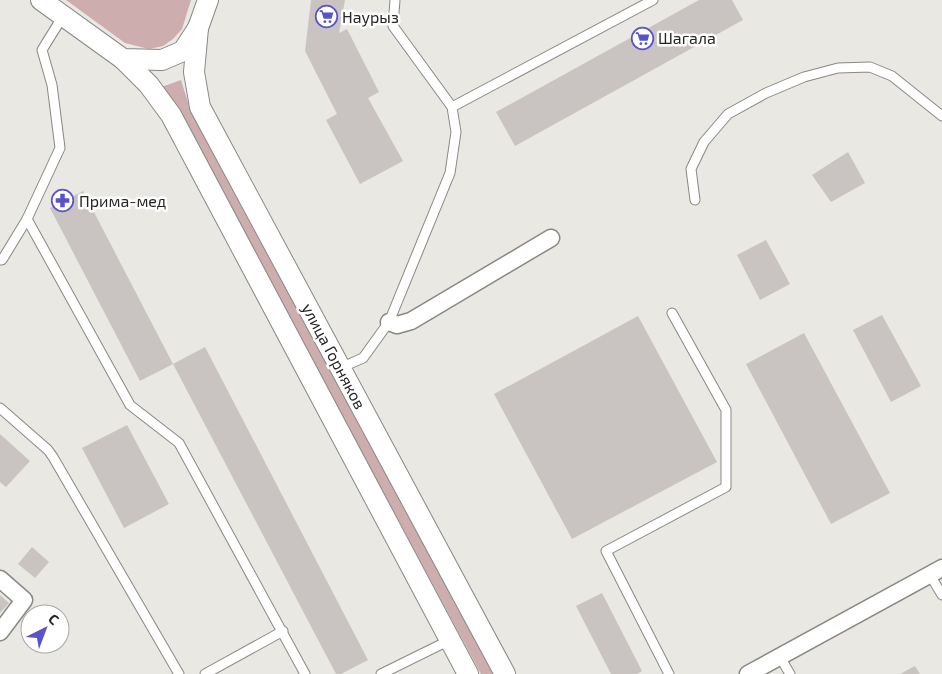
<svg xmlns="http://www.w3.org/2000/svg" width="942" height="674" font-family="'Exo 2',sans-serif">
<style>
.green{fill:#cdadae}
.building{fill:#c9c4c2}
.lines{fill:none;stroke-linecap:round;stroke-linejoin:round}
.service-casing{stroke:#8a8884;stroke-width:11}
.minor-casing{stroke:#8a8884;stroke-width:19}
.tertiary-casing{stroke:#8a8884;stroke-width:22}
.service{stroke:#fff;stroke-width:9}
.minor{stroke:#fff;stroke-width:16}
.tertiary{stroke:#fff;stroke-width:20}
.labels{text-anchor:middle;stroke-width:5;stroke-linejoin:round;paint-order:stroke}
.poi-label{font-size:16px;fill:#262624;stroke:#fff;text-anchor:start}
.street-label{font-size:16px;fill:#262624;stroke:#fff}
</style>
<rect width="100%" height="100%" fill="#eae8e3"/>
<g class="green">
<path d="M66,0H191L182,29L173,39L163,46L149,49L125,43Z"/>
<path d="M181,80L191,112L494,674H481L178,110L159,88Z"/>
</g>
<g class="building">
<path d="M311,0H345L339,33L347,29L379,92L368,98L403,161L360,184L326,120L337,114L305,51Z"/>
<path d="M699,0H732L743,20L515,146L496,112Z"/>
<path d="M848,152L865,183L831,202L812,175Z"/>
<path d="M83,191L173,364L205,347L368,660L341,674H336L173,364L140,381L50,208Z"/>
<path d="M766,240L790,284L760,300L737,255Z"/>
<path d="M882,315L921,386L891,402L853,330Z"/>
<path d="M638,316L717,462L572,539L494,394Z"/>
<path d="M804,333L890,493L831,524L746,364Z"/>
<path d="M127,425L169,504L124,528L82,448Z"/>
<path d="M0,434L30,461L6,487L0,482Z"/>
<path d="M32,547L49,562L35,578L18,564Z"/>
<path d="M602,593L642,671L637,674H611L576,606Z"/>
<path d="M0,595L9,603L0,613Z"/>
<path d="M915,666L920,674H900Z"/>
</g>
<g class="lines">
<defs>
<g id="service">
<path d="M452,107L653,0"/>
<path d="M695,200L691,169L704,142L728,114L766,93L804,77L838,68L870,67L892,76L942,116"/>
<path d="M27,219L130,405L179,443L305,674"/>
<path d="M0,260H2L27,219L60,148L52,85L42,50L63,16"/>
<path d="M340,368L363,358L389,322L450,173L456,132L452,107L393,26L395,0"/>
<path d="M0,408L48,450L53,457L179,674"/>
<path d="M930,575L942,595"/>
<path d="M780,657L790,674"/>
<path d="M205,674L283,631"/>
<path d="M381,674L450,640"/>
<path d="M669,674L606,551L726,487V410L672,313"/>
</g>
<g id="minor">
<path d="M389,322L397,325L411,321L551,238"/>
<path d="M0,579L24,600L0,632"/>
<path d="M748,674L942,568"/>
</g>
<g id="tertiary">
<path d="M41,0L123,59L162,60L183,51L198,28L208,0"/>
<path d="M198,28L194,72L200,107L505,674"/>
<path d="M123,59L149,85L171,115L468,674"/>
</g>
</defs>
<use href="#service" class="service-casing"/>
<use href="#minor" class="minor-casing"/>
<use href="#tertiary" class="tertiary-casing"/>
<use href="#service" class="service"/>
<use href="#minor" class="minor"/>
<use href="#tertiary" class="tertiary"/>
</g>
<defs>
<symbol id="supermarket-ring" viewBox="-11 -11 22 22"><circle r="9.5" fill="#fff" stroke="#5853cb" stroke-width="1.5"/><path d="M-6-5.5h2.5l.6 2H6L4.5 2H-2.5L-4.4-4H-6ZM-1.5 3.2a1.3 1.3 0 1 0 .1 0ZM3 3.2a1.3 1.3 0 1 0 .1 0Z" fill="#5853cb"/></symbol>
<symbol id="pharmacy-ring" viewBox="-11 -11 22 22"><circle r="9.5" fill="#fff" stroke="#5853cb" stroke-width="1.5"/><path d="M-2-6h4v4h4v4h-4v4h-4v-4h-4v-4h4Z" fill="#5853cb"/></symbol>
</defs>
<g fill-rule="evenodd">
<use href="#supermarket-ring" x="314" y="4" width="25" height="25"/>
<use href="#supermarket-ring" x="630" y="26" width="25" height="25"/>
<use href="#pharmacy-ring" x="50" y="188" width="25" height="25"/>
</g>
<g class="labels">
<g class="poi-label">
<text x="342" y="23">Наурыз</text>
<text x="658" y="44">Шагала</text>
<text x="79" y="207">Прима-мед</text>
</g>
<g class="street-label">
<text transform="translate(334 356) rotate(62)" y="6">улица Горняков</text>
</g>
</g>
<g transform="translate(45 629) rotate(42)"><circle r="24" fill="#ffffff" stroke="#a8a8a7"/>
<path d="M0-4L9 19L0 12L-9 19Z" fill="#5853cb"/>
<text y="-8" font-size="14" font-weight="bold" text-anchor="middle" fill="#262624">С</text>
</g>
</svg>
